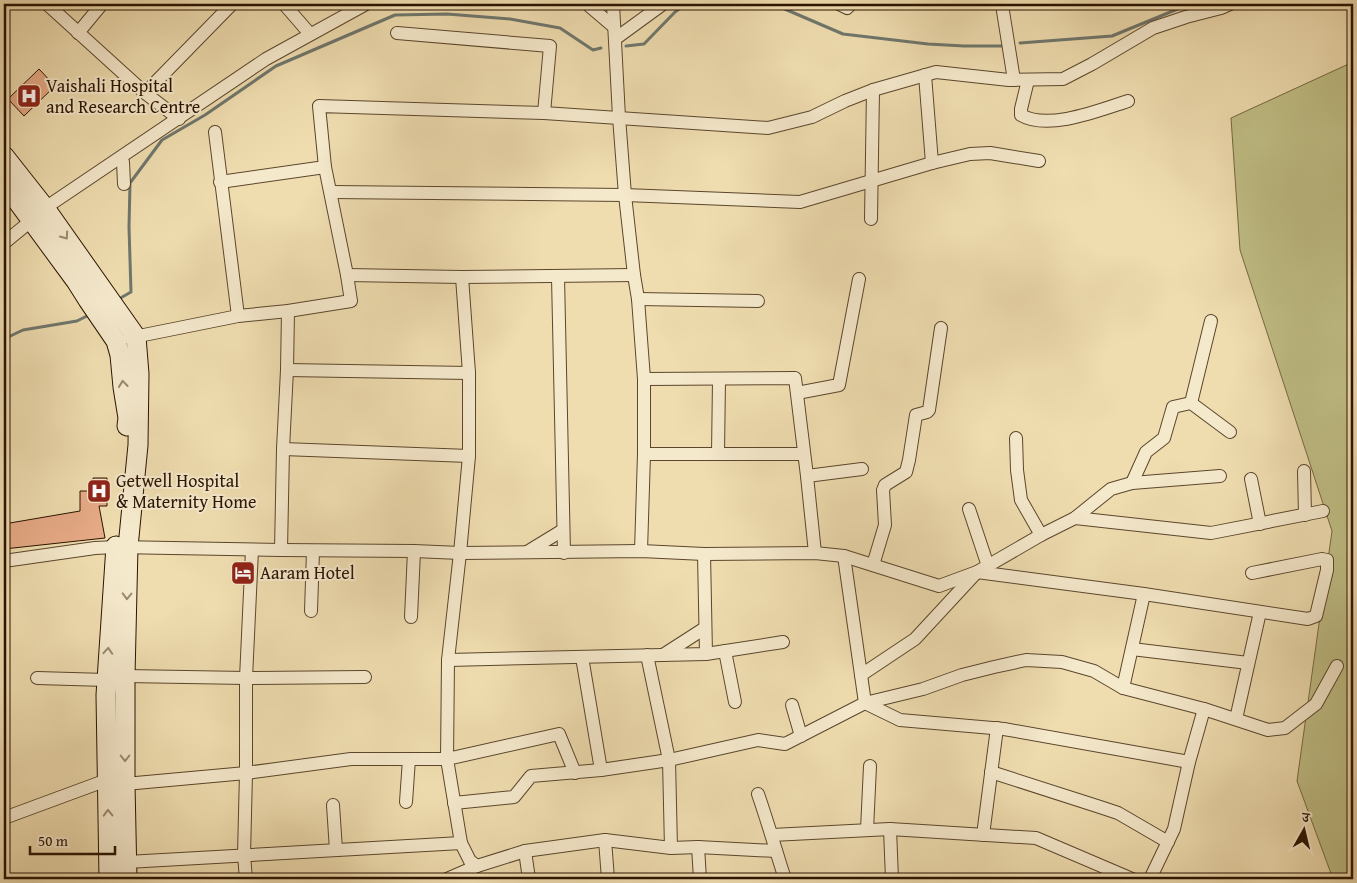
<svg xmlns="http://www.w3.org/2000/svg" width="1357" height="883" font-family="'Gentium Book Plus','Noto Serif Devanagari',serif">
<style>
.green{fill:#c0bf86;stroke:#756943}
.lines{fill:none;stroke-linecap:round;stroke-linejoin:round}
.stream{stroke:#6f776d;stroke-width:3}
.building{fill:#e7ab87;stroke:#2a1300}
.street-casing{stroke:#5b462c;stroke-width:14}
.secondary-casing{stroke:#2a1300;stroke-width:21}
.street{stroke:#f5e9cc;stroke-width:12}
.secondary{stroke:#f5e9cc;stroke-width:19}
.oneway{stroke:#9a8970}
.labels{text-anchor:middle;stroke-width:4;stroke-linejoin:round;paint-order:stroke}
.poi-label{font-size:18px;fill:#2a1300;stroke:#f5e9cc;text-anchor:start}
</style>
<rect width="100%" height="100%" fill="#efddb0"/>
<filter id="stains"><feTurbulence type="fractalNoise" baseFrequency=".004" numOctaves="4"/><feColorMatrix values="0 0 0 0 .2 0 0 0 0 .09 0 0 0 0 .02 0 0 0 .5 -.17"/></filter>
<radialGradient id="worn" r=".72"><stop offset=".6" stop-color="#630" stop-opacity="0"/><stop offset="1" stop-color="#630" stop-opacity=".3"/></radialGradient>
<path class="green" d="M1353,62V879H1333L1297,781L1332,531L1240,250L1231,118Z"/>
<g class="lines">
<g class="stream">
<path d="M773,4L843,34L928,44L964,46H1004"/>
<path d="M1191,4H1192"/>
<path d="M1020,43L1112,36L1185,6"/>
<path d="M626,46L644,44L675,12L686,4"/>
<path d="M117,300L131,292L129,227L130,183L162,140L205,115L276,66L395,15L447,14L510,19L560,28L593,50L601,48"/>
<path d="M4,339L23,330L77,321L89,315"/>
</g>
</g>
<g class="building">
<path d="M39,69L55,86L24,116L8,99Z"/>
<path d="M93,478H107V506H99L105,538L4,549V524L80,511V491H93Z"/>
</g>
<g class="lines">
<defs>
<g id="street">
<path d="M47,4L145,93L179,119"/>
<path d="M284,4L310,34"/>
<path d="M587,4L614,27"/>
<path d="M613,4L619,117L625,195L634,275L638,299L644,379V454L641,551"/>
<path d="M839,4L847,8L851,4"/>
<path d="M1006,4L1002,5L1014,80"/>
<path d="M78,33L102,4"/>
<path d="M397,33L550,46L544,113"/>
<path d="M615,39L663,4"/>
<path d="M925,75L932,163"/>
<path d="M1028,80L1021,109V115C1048,131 1100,110 1128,101"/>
<path d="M145,93L232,4"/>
<path d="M215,132L238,316"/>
<path d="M120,158L123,162L124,184"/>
<path d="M220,182L325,167"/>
<path d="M331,192L625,195L800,202L932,163L970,154L990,153L1039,161"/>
<path d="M871,219L873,90"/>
<path d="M4,243L32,220L45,208L266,59L366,4"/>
<path d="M347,275L462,277L634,275"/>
<path d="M462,277L469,373V456L460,553L448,660L447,759L461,843L470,861L477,866"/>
<path d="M558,277L564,553"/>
<path d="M638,299L758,301"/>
<path d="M129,338L238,316L288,311L351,301L347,275L325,167L319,106L544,113L768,128L812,117L845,101L873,90L936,72L1009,80L1063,79L1092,64L1153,28L1186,17L1221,8L1230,4"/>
<path d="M287,370L469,373"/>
<path d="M644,379L795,378L807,476L815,553"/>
<path d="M797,393L839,385L859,279"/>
<path d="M1191,403L1211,321"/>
<path d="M1016,438L1017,470L1021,500L1041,535"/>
<path d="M283,449L469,456"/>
<path d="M644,454H804"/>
<path d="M718,454L719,379"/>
<path d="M1304,471L1305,515"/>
<path d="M807,476L862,469"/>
<path d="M1251,479L1260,524"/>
<path d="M1132,483L1146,452L1164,438L1173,407L1191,403L1230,432"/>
<path d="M969,509L988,566"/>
<path d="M1075,518L1211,533L1323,511"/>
<path d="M252,550L246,678V773L351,759H447L559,734L575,773"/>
<path d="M281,550L283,449L287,370L288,311"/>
<path d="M527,552L563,530"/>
<path d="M704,554L706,654"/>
<path d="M844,556L865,703L900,720L1004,729L1189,762"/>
<path d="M4,561L95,548L116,547L281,550L414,551L460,553L641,551L704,554L815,553L844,556L939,586L977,572L1144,594L1308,619L1316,616L1327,570V560L1322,559L1252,573"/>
<path d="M873,565L885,525L883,490L885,485L906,472L909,460L916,415L927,412L929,410L941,328"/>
<path d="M311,611L313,551"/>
<path d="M411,617L414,551"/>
<path d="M1132,649L1248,663"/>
<path d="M725,651L735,702"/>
<path d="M647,655L669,760L671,848"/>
<path d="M663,655L705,628"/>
<path d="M582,657L601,770"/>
<path d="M448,660L706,654L783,642"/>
<path d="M861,675L915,639L977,572L1041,535L1075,518L1111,489L1132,483L1220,476"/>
<path d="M125,676L246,678L365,677"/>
<path d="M37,678L106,680"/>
<path d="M1123,688L1144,594"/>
<path d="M792,705L801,736"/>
<path d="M1236,719L1260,612"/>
<path d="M991,772L1100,807L1118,813L1168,842"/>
<path d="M125,784L246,773L244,855L246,879"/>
<path d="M758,794C768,823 776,851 785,879"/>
<path d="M406,802L409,759"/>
<path d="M454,803L514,797L531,776L601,770L669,760L758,740L785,744L865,703L923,689L962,675L994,667L1026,660L1062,662L1094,671L1123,688L1204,709L1268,730L1285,728L1316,704L1337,666"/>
<path d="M333,805L336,850"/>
<path d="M4,818L107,780"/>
<path d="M890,829L892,879"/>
<path d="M867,830L870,766"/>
<path d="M772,835L890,829L1036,838L1132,879"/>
<path d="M983,835L997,728"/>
<path d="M605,840L608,879"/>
<path d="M698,847L700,879"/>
<path d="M525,851L529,879"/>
<path d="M127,862L461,843"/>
<path d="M447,879L477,866L525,851L605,840L671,848L698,847L776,851"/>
<path d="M1150,879L1174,829L1189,762L1204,709"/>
</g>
<g id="secondary">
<path d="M4,156L45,208L136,337L139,374L138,445L128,547L125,676V784L127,879"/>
<path d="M4,183L76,281L88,300L116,341L120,355L123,387L128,418L127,426"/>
<path d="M109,879L106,695L116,546"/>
</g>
</defs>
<use href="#street" class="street-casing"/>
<use href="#secondary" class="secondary-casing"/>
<use href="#street" class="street"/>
<use href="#secondary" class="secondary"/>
</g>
<defs><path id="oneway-chevron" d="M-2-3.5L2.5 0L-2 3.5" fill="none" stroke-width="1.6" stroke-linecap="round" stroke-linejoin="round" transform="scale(1.25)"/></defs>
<g class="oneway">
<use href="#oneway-chevron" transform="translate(65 236) rotate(55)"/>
<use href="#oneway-chevron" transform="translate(123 384) rotate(-96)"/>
<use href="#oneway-chevron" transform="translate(127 596) rotate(91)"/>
<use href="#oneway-chevron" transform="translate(108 651) rotate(-86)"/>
<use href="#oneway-chevron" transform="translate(125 758) rotate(90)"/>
<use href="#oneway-chevron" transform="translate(108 813) rotate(-91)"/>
</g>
<defs>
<symbol id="hospital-square" viewBox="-11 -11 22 22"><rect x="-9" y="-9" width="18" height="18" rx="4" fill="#8f2418" stroke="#f5e9cc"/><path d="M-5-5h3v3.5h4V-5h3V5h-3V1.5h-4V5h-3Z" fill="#fff"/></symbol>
<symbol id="hotel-square" viewBox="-11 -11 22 22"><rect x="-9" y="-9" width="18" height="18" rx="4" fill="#8f2418" stroke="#f5e9cc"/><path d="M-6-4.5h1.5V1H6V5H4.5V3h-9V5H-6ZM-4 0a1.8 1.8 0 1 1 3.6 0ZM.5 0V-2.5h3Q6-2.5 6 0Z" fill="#fff"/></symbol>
</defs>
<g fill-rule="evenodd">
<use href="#hospital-square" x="15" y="82" width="28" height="28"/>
<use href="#hospital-square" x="85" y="477" width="28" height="28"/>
<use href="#hotel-square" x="229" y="559" width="28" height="28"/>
</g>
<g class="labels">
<g class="poi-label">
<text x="46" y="92">Vaishali Hospital<tspan x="46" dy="21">and Research Centre</tspan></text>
<text x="116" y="487">Getwell Hospital<tspan x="116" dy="21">&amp; Maternity Home</tspan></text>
<text x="260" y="579">Aaram Hotel</text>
</g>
</g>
<rect width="1357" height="883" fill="none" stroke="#efddb0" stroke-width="20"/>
<rect x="5" y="5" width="1347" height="873" fill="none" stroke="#2a1300" stroke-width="2.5"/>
<rect x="10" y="10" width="1337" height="863" fill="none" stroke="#2a1300"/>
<g transform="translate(1304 830) rotate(8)" stroke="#f5e9cc" stroke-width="4" paint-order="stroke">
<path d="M0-4L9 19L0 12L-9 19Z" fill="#2a1300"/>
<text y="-8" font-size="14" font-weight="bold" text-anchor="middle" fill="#2a1300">उ</text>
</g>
<path d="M30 846v8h85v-8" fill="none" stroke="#2a1300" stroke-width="2.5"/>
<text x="38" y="846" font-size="15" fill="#2a1300" stroke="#f5e9cc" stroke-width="4" paint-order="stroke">50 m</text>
<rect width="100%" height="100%" filter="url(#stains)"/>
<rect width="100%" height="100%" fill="url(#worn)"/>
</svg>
